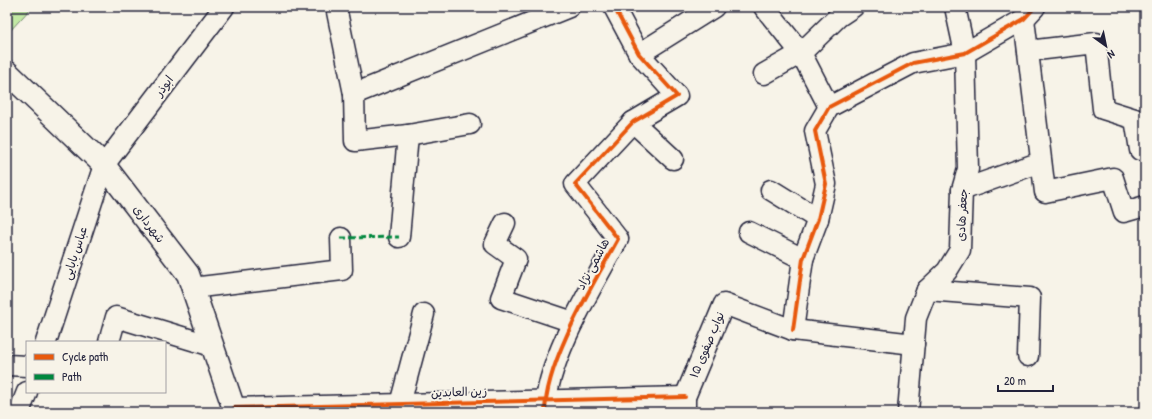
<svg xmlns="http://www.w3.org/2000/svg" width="1152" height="419" font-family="'Patrick Hand','Playpen Sans Arabic',sans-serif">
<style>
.green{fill:#c2e9a4;stroke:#728670}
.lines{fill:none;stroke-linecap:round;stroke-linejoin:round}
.minor-casing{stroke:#22223b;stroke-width:23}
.major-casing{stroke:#22223b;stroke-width:25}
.minor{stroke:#f7f3e8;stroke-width:20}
.major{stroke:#f7f3e8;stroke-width:22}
.quiet{stroke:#00873e;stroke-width:3;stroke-dasharray:6 3;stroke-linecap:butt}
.cycleway-casing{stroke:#f7f3e8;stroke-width:6}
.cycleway{stroke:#e8590c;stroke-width:4}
.labels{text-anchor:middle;stroke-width:4;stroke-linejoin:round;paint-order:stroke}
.street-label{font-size:12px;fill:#22223b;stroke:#f7f3e8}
</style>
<rect width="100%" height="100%" fill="#f7f3e8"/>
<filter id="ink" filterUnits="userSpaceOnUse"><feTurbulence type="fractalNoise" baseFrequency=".025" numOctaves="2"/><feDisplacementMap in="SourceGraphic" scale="8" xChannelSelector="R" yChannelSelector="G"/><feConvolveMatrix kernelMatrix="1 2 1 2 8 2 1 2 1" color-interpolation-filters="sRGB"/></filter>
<g filter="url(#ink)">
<path class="green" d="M7,7H32L9,32L7,30Z"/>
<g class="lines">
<defs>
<g id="minor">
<path d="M336,7L354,94L355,141L408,135L470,124"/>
<path d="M764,7L801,53L829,107"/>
<path d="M1024,19L1045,192L1113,178L1124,212L1145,206"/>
<path d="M1028,51L1096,43L1103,109L1135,119L1140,150"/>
<path d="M639,54L714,7"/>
<path d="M764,74L801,53L838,17L853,7"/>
<path d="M354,94L569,7"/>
<path d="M633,122L673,159"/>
<path d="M771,190L818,219"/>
<path d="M962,190L1041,162"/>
<path d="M505,223L495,244L516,259L501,298L573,322"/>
<path d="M749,232L803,259"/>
<path d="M399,237L408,135"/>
<path d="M192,288L342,270L341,238"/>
<path d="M927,290L1030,298L1028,356"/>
<path d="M793,330L803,259L818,219L826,184L815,131L829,107L913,63L965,53L1024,19L1035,7"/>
<path d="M46,342L104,165L224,7"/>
<path d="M109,342L116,317L212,346"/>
<path d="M7,365L27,366"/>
<path d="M400,404L424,314"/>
<path d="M234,408L685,397"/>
<path d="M19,412L27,392"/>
<path d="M545,412C546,360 593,285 618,239L575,184L633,122L677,96L639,54L614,7"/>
<path d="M685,412V397L724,304L793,330L914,344"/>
<path d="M908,412L916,318L927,290L947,271L960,250L962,190L968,169L965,53L955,7"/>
</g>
<path id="major" d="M7,72L104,165L188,274L235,412"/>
</defs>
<use href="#minor" class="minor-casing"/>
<use href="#major" class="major-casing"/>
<use href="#minor" class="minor"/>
<use href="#major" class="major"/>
<path class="quiet" d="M341,238L399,237"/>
<defs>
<g id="cycleway">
<path d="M793,330L803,259L818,219L826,184L815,131L829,107L913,63L965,53L1024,19L1035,7"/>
<path d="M234,408L685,397"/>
<path d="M545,412C546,360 593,285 618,239L575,184L633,122L677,96L639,54L614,7"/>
</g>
</defs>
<use href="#cycleway" class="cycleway-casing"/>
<use href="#cycleway" class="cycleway"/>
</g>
</g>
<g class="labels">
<g class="street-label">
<text transform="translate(164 86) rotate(-53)" y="4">ابوذر</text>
<text transform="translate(962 215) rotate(-87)" y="4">جعفر هادی</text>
<text transform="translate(149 224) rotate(53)" y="4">شهرداری</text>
<text transform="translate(75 253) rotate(-72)" y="4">عباس بابایی</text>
<text transform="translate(593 264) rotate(-62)" y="4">هاشمی نژاد</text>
<text transform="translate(707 345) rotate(-67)" y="4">نواب صفوی ۱۵</text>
<text transform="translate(459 392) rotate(-2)" y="4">زین العابدین</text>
</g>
</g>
<rect width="1152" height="419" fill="none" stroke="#f7f3e8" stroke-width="24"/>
<rect x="12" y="12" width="1128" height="395" fill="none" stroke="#22223b" stroke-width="1.5" filter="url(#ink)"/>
<rect x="26" y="341" width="140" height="52" fill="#f7f3e8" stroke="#a29fa3"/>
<rect x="34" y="354" width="20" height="6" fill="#e8590c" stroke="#a29fa3"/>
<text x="62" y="361" font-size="12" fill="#22223b">Cycle path</text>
<rect x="34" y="374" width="20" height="6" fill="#00873e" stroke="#a29fa3"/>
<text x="62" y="381" font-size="12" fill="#22223b">Path</text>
<g transform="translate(1106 46) rotate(147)" stroke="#f7f3e8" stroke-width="3" paint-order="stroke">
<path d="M0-3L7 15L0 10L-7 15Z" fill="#22223b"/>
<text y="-6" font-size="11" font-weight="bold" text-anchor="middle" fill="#22223b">N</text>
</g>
<path d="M998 385v6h55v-6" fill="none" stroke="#22223b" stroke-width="2"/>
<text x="1004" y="385" font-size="12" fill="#22223b" stroke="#f7f3e8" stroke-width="3" paint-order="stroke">20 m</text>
</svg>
